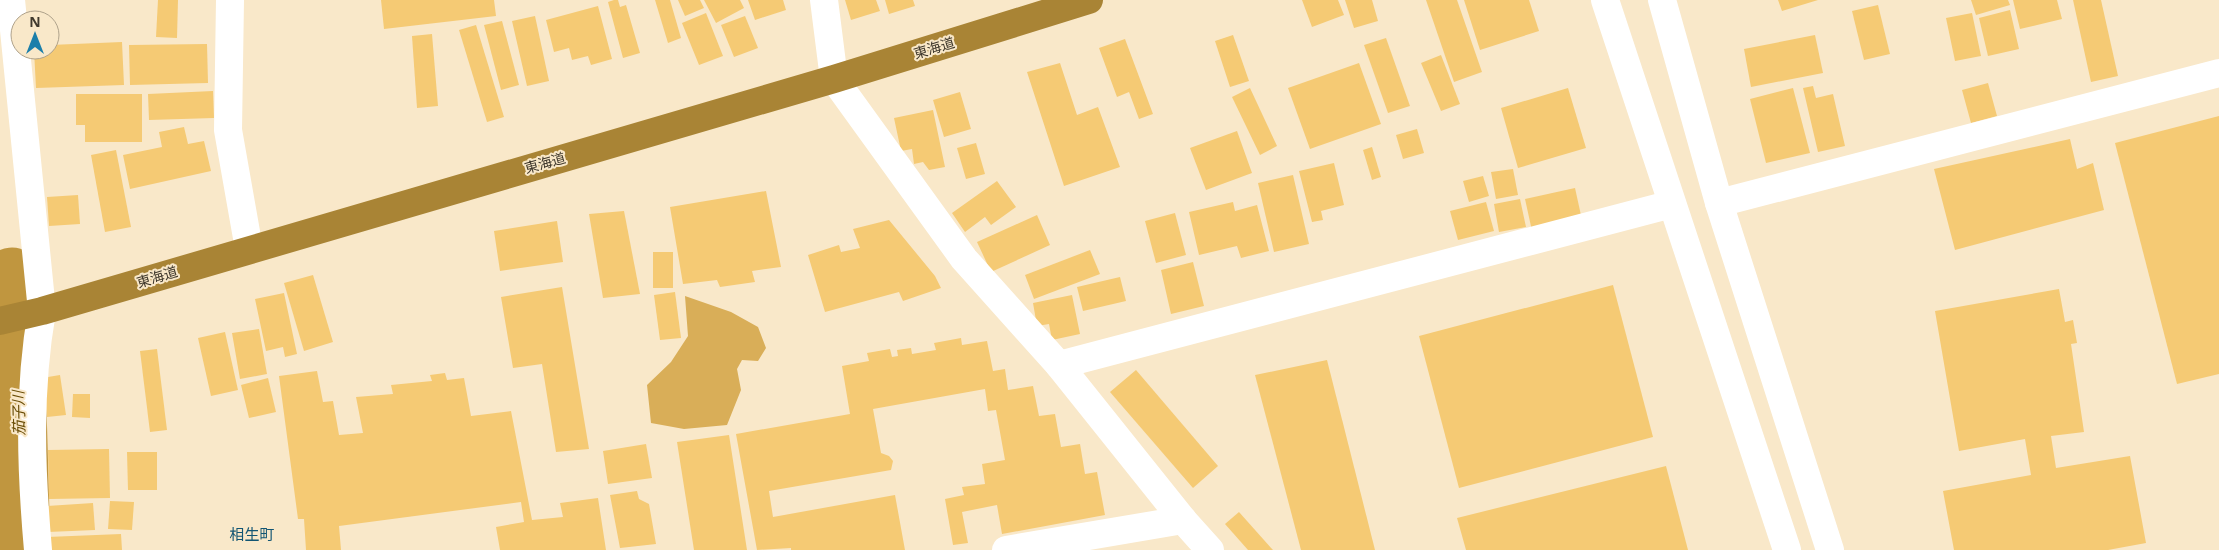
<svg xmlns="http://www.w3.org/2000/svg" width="2219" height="550" font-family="'Open Sans','Noto Sans JP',sans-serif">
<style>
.forest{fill:#d9ae58}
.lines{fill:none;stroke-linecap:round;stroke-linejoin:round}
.river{stroke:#c0963f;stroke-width:59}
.building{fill:#f5ca74}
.minor{stroke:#fff;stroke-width:28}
.highway{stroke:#a98435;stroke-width:28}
.labels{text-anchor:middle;stroke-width:4;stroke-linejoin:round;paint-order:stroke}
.street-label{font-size:14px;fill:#40392d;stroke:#f9e8c9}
.water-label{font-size:15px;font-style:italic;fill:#694c05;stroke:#f9e8c9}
.neighbourhood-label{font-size:15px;fill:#125573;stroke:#f9e8c9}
</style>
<rect width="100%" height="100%" fill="#f9e8c9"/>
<path class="forest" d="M685,296L731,312L758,327L766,348L758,361L742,360L737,369L741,390L727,425L684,429L651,423L647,385L671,362L688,336Z"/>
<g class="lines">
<path class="river" d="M12,277L17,325V408L21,550"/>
</g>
<g class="building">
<path d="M158,0H178L177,38L156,37Z"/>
<path d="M381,0H494L496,16L384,29Z"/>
<path d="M614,0H618L620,7L626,5L640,53L623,58L608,2Z"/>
<path d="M655,0H670L681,38L668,43Z"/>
<path d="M678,0H700L704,8L685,16Z"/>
<path d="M704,0H740L744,8L716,23Z"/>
<path d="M748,0H783L786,10L755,20Z"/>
<path d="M845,0H876L880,11L851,20Z"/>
<path d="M885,0H913L915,6L889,14Z"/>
<path d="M1302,0H1338L1344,15L1312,27Z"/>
<path d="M1345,0H1372L1378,21L1354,28Z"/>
<path d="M1426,0H1457L1482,72L1454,82Z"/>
<path d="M1464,0H1529L1539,31L1480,50Z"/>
<path d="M1778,0H1818L1782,11Z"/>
<path d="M1971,0H2008L2010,5L1976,15Z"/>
<path d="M2013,0H2057L2062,19L2020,29Z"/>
<path d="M2073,0H2101L2118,76L2091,82Z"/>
<path d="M1878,5L1890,54L1864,60L1852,11Z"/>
<path d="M598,6L612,59L591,65L588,56L572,60L569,48L554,52L546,20Z"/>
<path d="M2010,10L2019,49L1988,56L1979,18Z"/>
<path d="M706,13L723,56L699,65L682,23Z"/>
<path d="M1972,13L1981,56L1955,61L1946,18Z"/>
<path d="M535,16L549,81L527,86L512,21Z"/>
<path d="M745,16L758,48L734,57L721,25Z"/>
<path d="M502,21L519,85L501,90L484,25Z"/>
<path d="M476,25L504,117L487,122L459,30Z"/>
<path d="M432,34L438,106L417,108L412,36Z"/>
<path d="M1233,35L1249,81L1230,87L1215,41Z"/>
<path d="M1815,35L1823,73L1751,87L1744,49Z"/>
<path d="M1386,38L1410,106L1388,113L1364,45Z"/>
<path d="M1125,39L1153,114L1139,119L1129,92L1117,97L1099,48Z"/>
<path d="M122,42L124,85L36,88L34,50H50V45Z"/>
<path d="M207,44L208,83L130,85L129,45Z"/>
<path d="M1441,55L1460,104L1441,111L1421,63Z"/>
<path d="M1060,63L1077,115L1098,107L1120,167L1064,186L1027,72Z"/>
<path d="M1359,63L1381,124L1310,149L1288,88Z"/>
<path d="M1988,83L1997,116L1971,123L1962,90Z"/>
<path d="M1813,86L1816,98L1833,94L1845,146L1818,152L1803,88Z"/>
<path d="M1250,88L1277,146L1260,155L1232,97Z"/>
<path d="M1568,88L1586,148L1518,168L1501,108Z"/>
<path d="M1793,88L1810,153L1766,163L1750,99Z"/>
<path d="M213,91L214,118L149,120L148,94Z"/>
<path d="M960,92L971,129L944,137L933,100Z"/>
<path d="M76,94H142V142H85V125H76Z"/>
<path d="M933,110L945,167L929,170L923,162L914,164L912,149L901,151L894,118Z"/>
<path d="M2219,116V374L2177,384L2115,143Z"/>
<path d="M184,127L188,144L204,141L211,171L130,189L123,155L162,147L159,132Z"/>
<path d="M1417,129L1424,153L1403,159L1396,135Z"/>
<path d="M1237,131L1252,173L1206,190L1190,148Z"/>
<path d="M2070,139L2077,169L2093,163L2104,210L1955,250L1934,169Z"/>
<path d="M976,143L985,174L966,179L957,148Z"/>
<path d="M1372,147L1381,177L1372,180L1363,150Z"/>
<path d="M116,150L131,227L105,232L91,155Z"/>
<path d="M1334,163L1344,205L1321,211L1323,220L1312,222L1299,171Z"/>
<path d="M1513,169L1518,195L1496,199L1491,172Z"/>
<path d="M1293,175L1309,244L1274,252L1258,183Z"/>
<path d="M1483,176L1489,196L1469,202L1463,181Z"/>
<path d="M997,181L1016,207L991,225L985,217L965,232L952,213Z"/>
<path d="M1575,188L1582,220L1532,231L1525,199Z"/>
<path d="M766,191L781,267L752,271L755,282L720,287L717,280L683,284L670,207Z"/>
<path d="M78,195L80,224L49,226L47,197Z"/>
<path d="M1520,199L1526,227L1499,232L1494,204Z"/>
<path d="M1233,202L1235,211L1257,205L1269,251L1241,258L1237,246L1199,255L1189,212Z"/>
<path d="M1486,202L1494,231L1458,240L1450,211Z"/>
<path d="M624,211L640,294L603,298L589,214Z"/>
<path d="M1175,213L1186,255L1156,263L1145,221Z"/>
<path d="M1037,215L1050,245L991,272L977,242Z"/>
<path d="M889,220L935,276L941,288L903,301L899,292L825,312L808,255L839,245L841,252L860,248L853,229Z"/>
<path d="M557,221L563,262L500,271L494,231Z"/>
<path d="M1090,250L1100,274L1034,299L1025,275Z"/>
<rect x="653" y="252" width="20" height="36"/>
<path d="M1193,262L1204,306L1171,314L1161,270Z"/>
<path d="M313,275L333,342L304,351L284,283Z"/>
<path d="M1120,277L1126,301L1083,311L1077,287Z"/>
<path d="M1613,285L1653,437L1459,488L1419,336Z"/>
<path d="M562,287L589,449L556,452L542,364L513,368L501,297Z"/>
<path d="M2059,289L2065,322L2073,320L2077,343L2071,344L2084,432L2051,436L2056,468L2130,456L2146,543L2108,550H1954L1943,491L2031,475L2025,439L1959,451L1935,311Z"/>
<path d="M675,292L681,338L660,340L654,295Z"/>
<path d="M284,293L297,354L285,357L283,347L266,351L255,299Z"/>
<path d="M1072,295L1080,334L1052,340L1049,324L1037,326L1033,303Z"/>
<path d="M259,329L267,374L240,379L232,333Z"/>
<path d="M225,332L238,390L211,396L198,338Z"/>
<path d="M961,338L962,345L987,341L993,371L1005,369L1008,390L1033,386L1039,416L1055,414L1061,447L1080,444L1085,474L1097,472L1105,515L1002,534L997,505L962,512L968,543L953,545L945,499L964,495L962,487L985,484L982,464L1005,460L996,410L988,411L985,389L873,409L881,453L889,456L893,461L891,470L769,491L773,517L895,495L905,550H791V548L757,550L736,434L850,414L842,366L869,361L867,353L890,349L892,357L898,356L897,350L911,348L912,354L936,350L934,343Z"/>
<path d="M157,349L167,430L150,432L140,351Z"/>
<path d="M1327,360L1375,550H1301L1255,375Z"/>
<path d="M1136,370L1218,466L1193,488L1110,392Z"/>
<path d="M317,371L323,402L333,401L339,435L363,433L356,397L393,394L391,385L432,381L430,375L445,373L447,380L464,378L471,416L511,411L532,520L563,517L560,503L598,498L606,550H500L496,527L524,522L521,502L339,526L341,550H306L304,519H298L279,376Z"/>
<path d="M60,375L66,415L47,417L42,378Z"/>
<path d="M268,378L276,412L249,418L241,385Z"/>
<path d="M73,394H90V418L72,417Z"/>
<path d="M729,435L747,550H694L677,442Z"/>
<path d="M646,444L652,478L608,484L603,451Z"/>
<path d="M109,449L110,498L49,499L48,450Z"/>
<path d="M127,452H157V490H128Z"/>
<path d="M1666,466L1688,550H1466L1457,518Z"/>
<path d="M637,491L639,499L649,504L656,544L620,548L610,495Z"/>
<path d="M110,501L134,502L132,530L108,529Z"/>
<path d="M93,503L95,530L48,532L47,506Z"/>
<path d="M1239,512L1273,550H1248L1225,524Z"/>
<path d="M121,534L122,550H48L47,537Z"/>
</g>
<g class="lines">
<g class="minor">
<path d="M11,0L42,311C28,390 31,471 38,550"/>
<path d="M230,0L228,130L249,249"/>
<path d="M824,0L834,79L964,259L1059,365L1183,520L1210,550"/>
<path d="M1605,0L1787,550"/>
<path d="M1662,0L1719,203L1830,550"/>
<path d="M1719,203L2219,73"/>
<path d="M1059,365L1672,204"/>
<path d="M1006,550L1183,520"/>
</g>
<path class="highway" d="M0,321L42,311L834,79L1089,0"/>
</g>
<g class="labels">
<g class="street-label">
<text transform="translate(934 48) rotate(-17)" y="5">東海道</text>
<text transform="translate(545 163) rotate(-16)" y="5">東海道</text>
<text transform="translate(157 277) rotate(-17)" y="5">東海道</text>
</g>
<g class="water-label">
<text transform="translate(19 413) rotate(-91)" y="5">茄子川</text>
</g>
<g class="neighbourhood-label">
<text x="252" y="540">相生町</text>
</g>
</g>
<g transform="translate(35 35)"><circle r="24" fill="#f9e8c9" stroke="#afa28b"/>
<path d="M0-4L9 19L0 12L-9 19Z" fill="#1c7faa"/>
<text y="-8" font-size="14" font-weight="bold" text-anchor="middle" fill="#40392d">N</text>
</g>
</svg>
